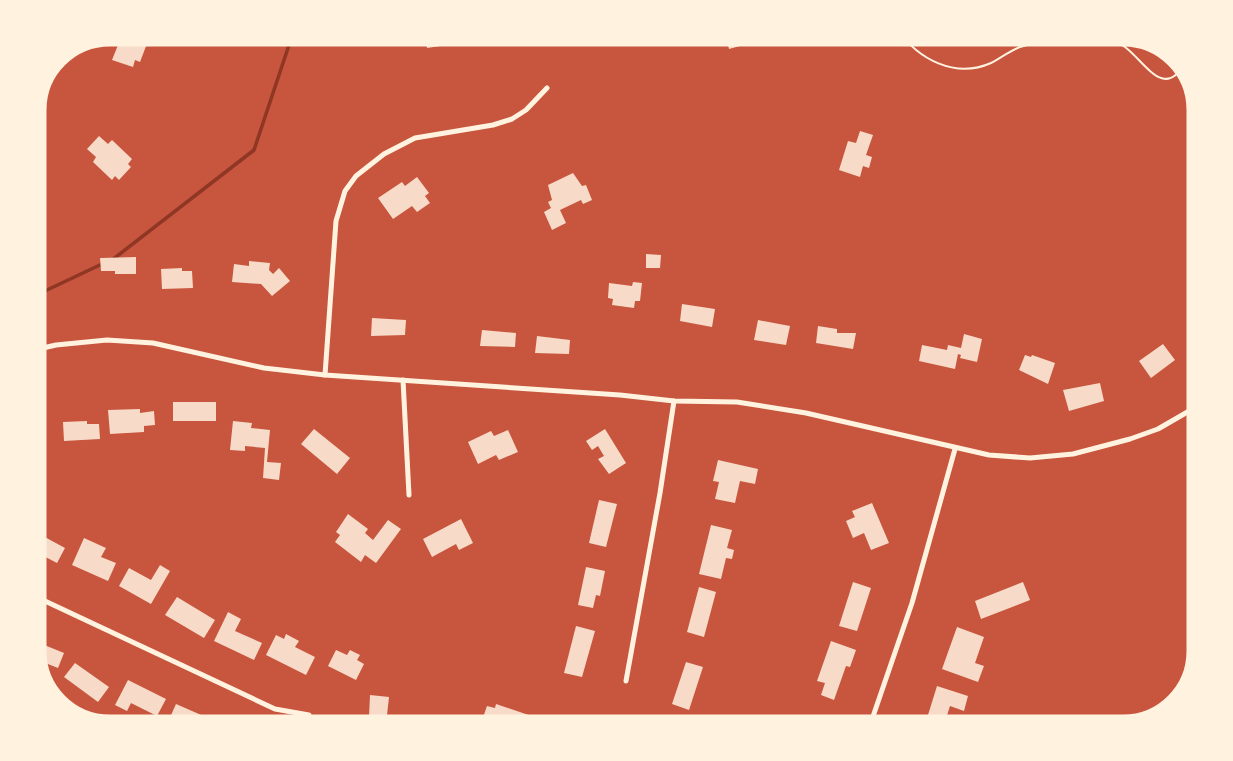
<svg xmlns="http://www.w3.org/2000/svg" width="1233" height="761" font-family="Montserrat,sans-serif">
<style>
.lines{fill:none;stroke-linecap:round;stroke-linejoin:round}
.stream{stroke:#8f3625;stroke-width:3.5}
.building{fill:#f7dbc8}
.path{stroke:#fff3e0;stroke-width:2}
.minor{stroke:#fff3e0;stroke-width:5}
.rim{fill:none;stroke:#fff3e0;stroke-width:9}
</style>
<rect width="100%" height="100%" fill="#c8553d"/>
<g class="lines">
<g class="stream">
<path d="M112,260L254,150L294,30"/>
<path d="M30,298L102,264"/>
</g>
</g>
<g class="building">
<path d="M124,30L147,31L143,39L148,41L140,62L135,60L133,67L112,60Z"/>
<path d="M424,30H454L456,38L446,40L447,45L427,48Z"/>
<path d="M721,30H750L751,32L744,34L747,44L729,49L725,33L722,34Z"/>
<path d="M860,131L873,135L866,155L872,157L869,168L863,166L860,177L839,170L848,141L856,143Z"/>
<path d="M99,136L108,144L112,140L132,159L128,164L131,167L119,180L115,176L112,180L93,162L96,157L87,149Z"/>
<path d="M573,173L582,186L586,185L592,200L583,204L581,200L560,210L566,223L552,230L544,212L551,208L548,202L552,200L548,185Z"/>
<path d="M417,177L429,193L425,196L430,203L417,212L412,206L393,219L378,198L402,182L405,186Z"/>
<path d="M646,254L661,255L660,268H646Z"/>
<path d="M136,257V274H115V271H101L100,258Z"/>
<path d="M249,261L270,263L269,270L273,274L279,268L290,281L272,296L261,284L232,282L234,264L249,266Z"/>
<path d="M182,268V271H192L193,288L162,289L161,269Z"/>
<path d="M633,282L642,283L640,301H635L634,308L612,305L613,299L608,298L609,283L632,286Z"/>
<path d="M682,304L715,309L712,327L680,321Z"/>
<path d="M372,318L406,320L405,335L371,336Z"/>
<path d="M758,320L790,326L786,345L754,340Z"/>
<path d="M818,326L837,329V333H856L853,349L816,343Z"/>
<path d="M482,330L516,333L515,347L480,346Z"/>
<path d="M964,334L982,339L977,362L960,358L961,355L958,354L955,369L919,361L922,345L947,350L948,345L961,348Z"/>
<path d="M537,336L570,340L569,354L535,353Z"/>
<path d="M1163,344L1175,360L1151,378L1139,361Z"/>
<path d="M1025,355L1031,357L1032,355L1055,363L1048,384L1019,370Z"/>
<path d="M1100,383L1104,401L1069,411L1063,390Z"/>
<rect x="173" y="402" width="43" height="19"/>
<path d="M140,409V413L154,411L155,425L144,426V432L110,434L108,410Z"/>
<path d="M38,416L43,427L30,433V420Z"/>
<path d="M87,421V424H99L100,439L64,441L63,422Z"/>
<path d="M233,421L252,423L251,428L270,430L267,462L281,463L279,480L263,478L265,448L245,446V451L230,450Z"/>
<path d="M314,429L350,458L337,474L301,444Z"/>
<path d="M605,429L626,463L609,474L598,459L604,456L598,446L592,450L586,441Z"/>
<path d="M508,430L518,452L499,460L496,455L478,464L468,442L491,431L494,436Z"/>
<path d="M718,460L758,469L755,484L740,481L735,503L715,499L719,482L713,481Z"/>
<path d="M599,500L617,504L606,547L589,543Z"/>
<path d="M872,503L889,543L871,550L864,533L853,538L846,521L855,517L852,511Z"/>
<path d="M348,514L368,529L365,533L373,540L388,520L401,529L376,563L365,555L361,562L335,542L340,535L336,532Z"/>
<path d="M461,519L473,543L459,550L456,544L432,557L423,539Z"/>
<path d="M711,525L732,530L727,548L734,550L732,559L726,558L721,579L699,574Z"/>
<path d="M30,529L65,548L57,563L30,549Z"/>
<path d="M84,538L106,548L101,557L116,563L108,581L72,565Z"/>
<path d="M160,565L170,571L151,604L119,586L129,568L151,580Z"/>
<path d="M586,567L605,571L600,596L596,595L593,608L578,605Z"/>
<path d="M853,582L871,588L857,631L839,626Z"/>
<path d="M1023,582L1030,600L981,619L975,601Z"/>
<path d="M699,587L716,592L704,637L687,632Z"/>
<path d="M177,597L215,620L204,638L165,615Z"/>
<path d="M228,612L241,619L235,631L262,643L254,660L214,641Z"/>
<path d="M576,626L595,631L582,677L564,673Z"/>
<path d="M957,627L984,637L975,663L984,666L978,682L942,669Z"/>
<path d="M286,634L299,641L295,647L315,657L306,675L266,655L276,635L284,639Z"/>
<path d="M32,640L64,653L58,668L30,657Z"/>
<path d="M831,641L856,650L850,667L846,666L834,700L821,695L825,683L817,681Z"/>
<path d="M336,650L347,655L350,650L360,655L357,660L364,664L356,680L328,666Z"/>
<path d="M686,662L703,667L689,710L672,704Z"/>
<path d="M75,663L109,687L98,702L64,677Z"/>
<path d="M128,680L166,699L157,716L131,703L127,711L115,705Z"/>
<path d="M937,686L968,696L964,711L950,706L942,731H923Z"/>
<path d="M370,695L389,697L387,715L396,716V727H389L388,731H360L361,716L369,717Z"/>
<path d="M176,704L215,721L211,731H188L168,722Z"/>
<path d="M496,704L570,729L569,731H495L480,726L487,706L495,708Z"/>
<path d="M813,721L829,728L828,731H800L802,724L810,727Z"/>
</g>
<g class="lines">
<path class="path" d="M898,30C918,59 955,79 991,63C1001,58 1009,51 1020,47C1038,42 1059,37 1078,37C1094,37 1111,37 1125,47C1146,63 1164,100 1185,63"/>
<g class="minor">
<path d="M30,351L56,345L107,340L153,343L264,368L325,375L620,395L674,401L737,402L806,413L989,455L1030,458L1073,454L1130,439L1158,429L1203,403"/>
<path d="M325,375L336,221L345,191L356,176L384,154L415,138L493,125L512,119L526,110L547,88"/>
<path d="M403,380L409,495"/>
<path d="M30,594L275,709L309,715"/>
<path d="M626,681L660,493L674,401"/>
<path d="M868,731L912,603L955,449"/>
</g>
</g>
<path d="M0 0H1233V761H0ZM110 42H1123A68 68 0 0 1 1191 110V651A68 68 0 0 1 1123 719H110A68 68 0 0 1 42 651V110A68 68 0 0 1 110 42Z" fill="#fff3e0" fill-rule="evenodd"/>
<path class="rim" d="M110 42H1123A68 68 0 0 1 1191 110V651A68 68 0 0 1 1123 719H110A68 68 0 0 1 42 651V110A68 68 0 0 1 110 42Z"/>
</svg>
